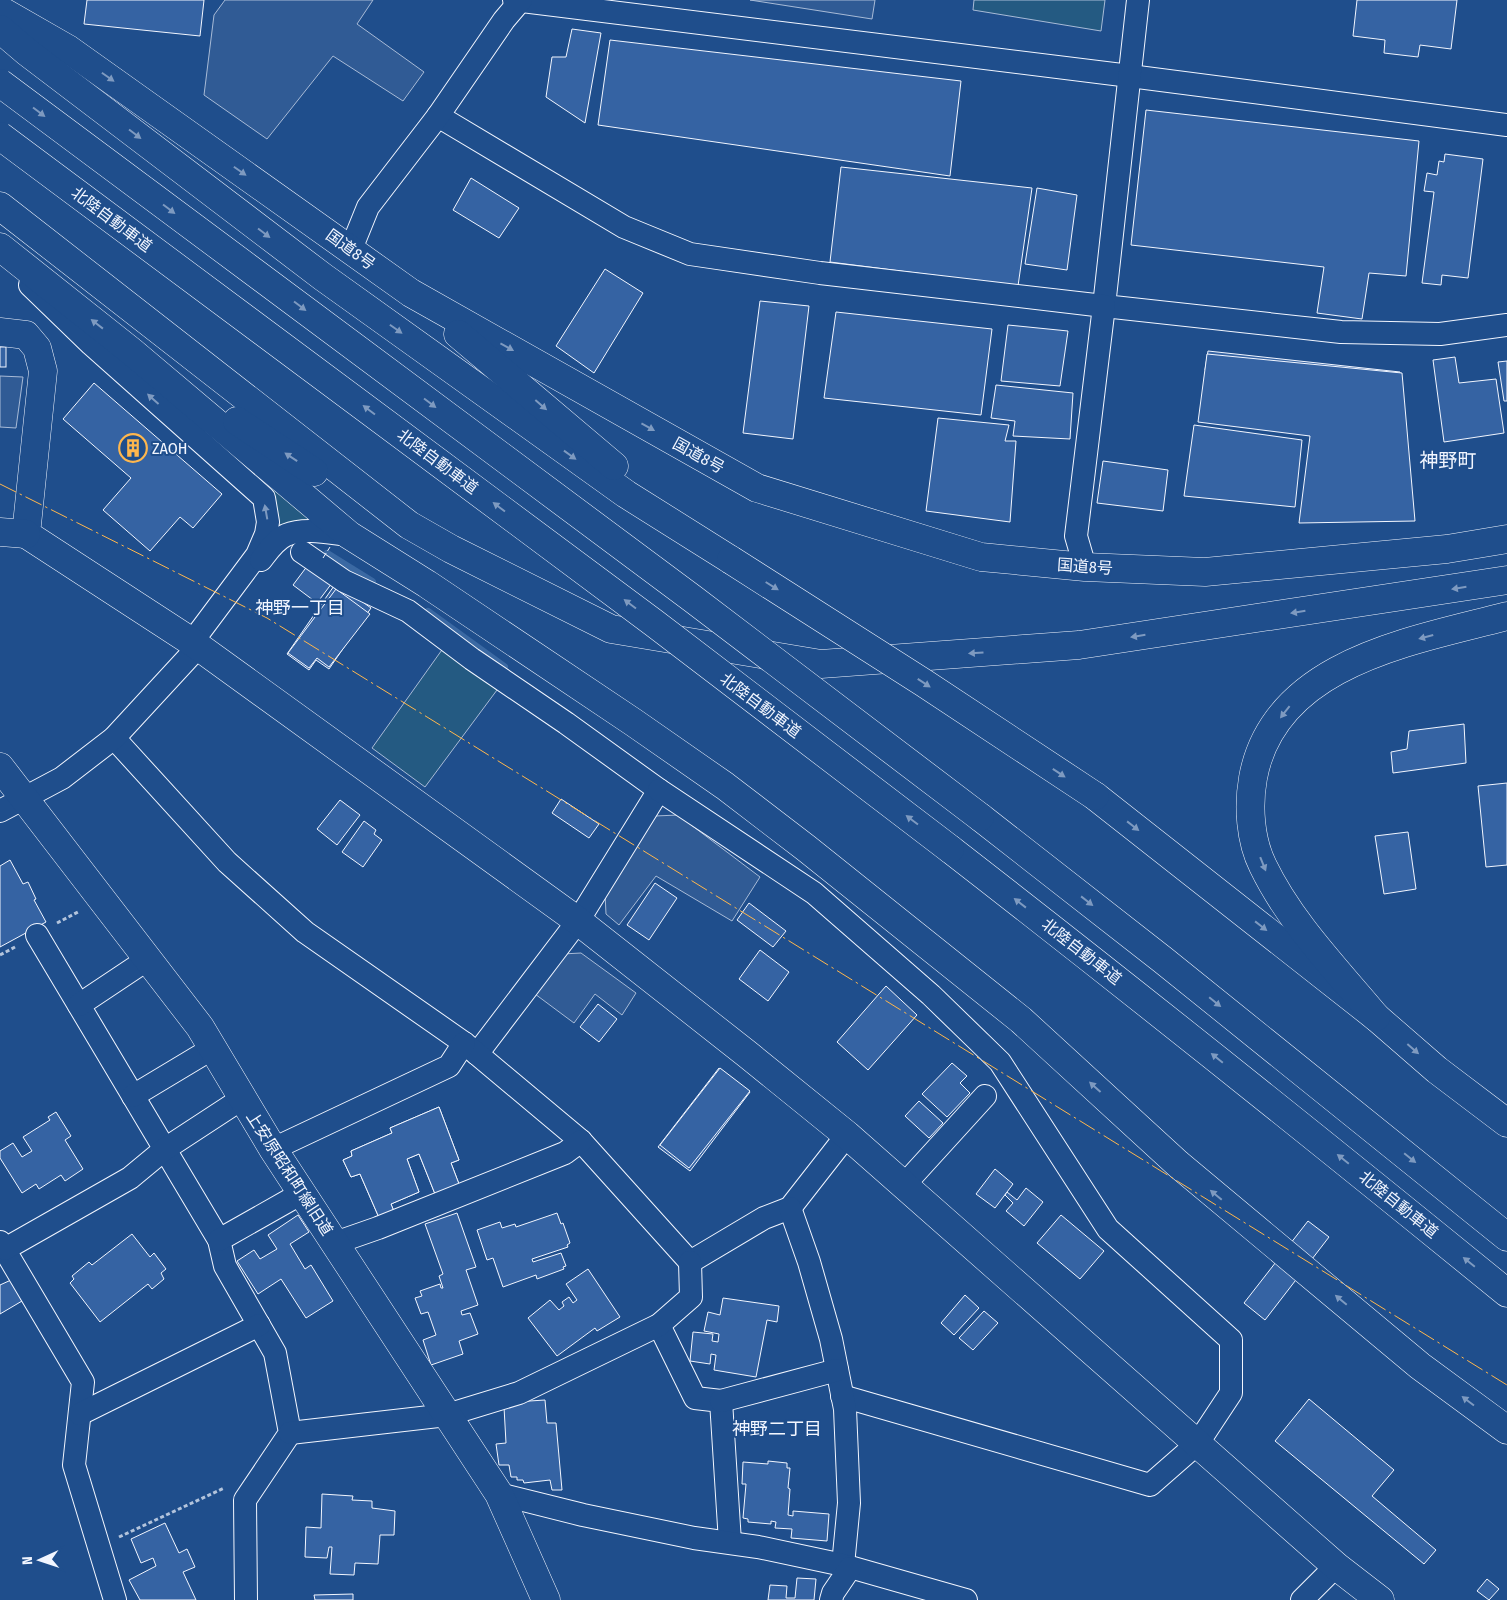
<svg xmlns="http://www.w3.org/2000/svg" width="1507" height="1600" font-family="'Fira Sans Condensed','Noto Sans JP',sans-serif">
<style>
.green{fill:#245a82;stroke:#a8bbd7}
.parking{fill:#305b95;stroke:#a8bbd7}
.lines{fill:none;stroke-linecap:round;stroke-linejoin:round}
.stream{stroke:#3b69a3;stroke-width:8}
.building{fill:#3563a3;stroke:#f2f6ff}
.street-casing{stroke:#f2f6ff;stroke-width:24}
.secondary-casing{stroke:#f2f6ff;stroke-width:29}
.highway-casing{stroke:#f2f6ff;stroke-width:29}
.path{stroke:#b3c4dc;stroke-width:3;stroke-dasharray:4 2.5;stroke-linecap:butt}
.street{stroke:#1f4e8c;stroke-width:22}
.secondary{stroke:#1f4e8c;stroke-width:28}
.highway{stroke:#1f4e8c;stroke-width:28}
.highway-bridge-casing{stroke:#f2f6ff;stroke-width:29;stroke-linecap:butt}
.highway-bridge{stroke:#1f4e8c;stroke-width:28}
.fence{stroke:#f2f6ff;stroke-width:1;stroke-dasharray:6 2.5;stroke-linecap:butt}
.power{stroke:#ffb74d;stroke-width:1;stroke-dasharray:18 4 2.5 4;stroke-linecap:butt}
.oneway{fill:#7e9ac0}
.labels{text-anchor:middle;stroke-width:4;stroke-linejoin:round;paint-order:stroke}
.street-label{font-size:16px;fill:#f2f6ff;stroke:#1f4e8c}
.poi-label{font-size:16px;fill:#f2f6ff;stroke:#1f4e8c;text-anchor:start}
.neighbourhood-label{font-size:18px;fill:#f2f6ff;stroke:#1f4e8c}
.quarter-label{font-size:19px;fill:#f2f6ff;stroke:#1f4e8c}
</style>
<rect width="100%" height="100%" fill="#1f4e8c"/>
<g class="green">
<path d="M974,0H1105L1101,31L973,10Z"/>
<path d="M252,468L326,525L277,530L273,496Z"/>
<path d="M444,647L497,690L425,787L372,748Z"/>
</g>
<g class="parking">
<path d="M225,0H373L357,24L424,72L403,101L333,56L267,139L204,95L214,15Z"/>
<path d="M750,0H875L872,19Z"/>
<path d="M0,376L23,377L16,428L0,427Z"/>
<path d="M678,815L760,877L732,921L656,876L619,925L606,914L605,893L655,816Z"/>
<path d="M581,953L636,993L622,1015L595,994L574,1023L535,994L562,954Z"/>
</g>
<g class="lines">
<g class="stream">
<path d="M327,554L372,582"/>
<path d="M428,612L504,667"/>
</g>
</g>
<g class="building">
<path d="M87,0H204L200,36L84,24Z"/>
<path d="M1357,0H1457L1451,49L1420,45L1418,57L1384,53L1385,40L1353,36Z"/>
<path d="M572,29L601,33L585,123L546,97L552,57H566Z"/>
<path d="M610,40L961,81L950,176L598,125Z"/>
<path d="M1146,110L1419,141L1406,276L1369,273L1362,319L1317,313L1324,267L1131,245Z"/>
<path d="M1445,154L1483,159L1468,278L1442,275L1441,285L1422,283L1434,192L1424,191L1427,173L1437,175L1439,161L1444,162Z"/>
<path d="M841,167L1032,188L1018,286L830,262Z"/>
<path d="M471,178L519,208L499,238L453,210Z"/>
<path d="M1037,188L1077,195L1067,270L1025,264Z"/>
<path d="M605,269L643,293L594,373L556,346Z"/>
<path d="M760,301L809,306L793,439L743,433Z"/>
<path d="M836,312L992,329L981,415L824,398Z"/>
<path d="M1008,325L1068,331L1060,386L1001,381Z"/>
<rect x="0" y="347" width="6" height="20"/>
<path d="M1208,351L1400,372L1398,398L1315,389L1316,382L1205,370Z"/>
<path d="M1207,354L1402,373L1415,521L1299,523L1310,436L1198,422Z"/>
<path d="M1455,357L1459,383L1496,379L1504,433L1444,442L1433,360Z"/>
<path d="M1507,361V401H1504L1498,362Z"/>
<path d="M94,383L222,494L193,528L180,517L150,551L103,510L131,478L63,419Z"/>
<path d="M996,385L1073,393L1070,439L1013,436L1015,421L991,418Z"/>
<path d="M938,418L1009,425L1005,441H1016L1010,522L926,511Z"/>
<path d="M1194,425L1302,440L1295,507L1184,496Z"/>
<path d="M1103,461L1168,470L1163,511L1097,503Z"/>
<path d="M308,565L332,583L317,603L293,585Z"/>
<path d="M336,583L371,608L329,669L316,660L309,670L287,654Z"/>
<path d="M336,589L370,614L329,667L317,658L309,668L288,653Z"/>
<path d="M1464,724L1466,763L1393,773L1391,752L1407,749L1409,731Z"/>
<path d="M1507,783V865L1486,867L1478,786Z"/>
<path d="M561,799L599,824L589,838L552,813Z"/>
<path d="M340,800L360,815L337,845L317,829Z"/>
<path d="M364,821L376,830L374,834L382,840L363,867L342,852Z"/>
<path d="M1408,832L1416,889L1384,894L1375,836Z"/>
<path d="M10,860L23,884L28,882L36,899L34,900L46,922L0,947V866Z"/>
<path d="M655,883L677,898L649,940L627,925Z"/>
<path d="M749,903L786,931L773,947L737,920Z"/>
<path d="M760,950L789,972L768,1001L739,979Z"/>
<path d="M886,986L917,1015L868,1070L837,1042Z"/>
<path d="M598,1004L617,1019L599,1042L580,1027Z"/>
<path d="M952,1063L967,1076L960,1083L970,1093L947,1117L922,1094Z"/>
<path d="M719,1068L750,1092L690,1171L658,1147Z"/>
<path d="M720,1068L750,1091L689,1168L660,1145Z"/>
<path d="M919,1101L943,1123L929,1138L905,1116Z"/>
<path d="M439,1107L459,1160L451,1163L459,1184L435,1194L419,1154L407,1159L419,1192L391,1204L395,1214L380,1220L360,1174L351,1177L343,1160L352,1156L351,1151L392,1133L390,1128Z"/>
<path d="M439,1107L459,1160L451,1163L459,1184L435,1194L419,1154L407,1159L419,1192L391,1204L395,1214L380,1220L360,1174L351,1177L343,1160L352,1156L351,1151L392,1133L390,1128Z"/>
<path d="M56,1112L71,1136L65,1140L83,1169L65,1181L61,1175L39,1189L36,1184L22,1193L0,1158V1151L13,1143L22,1157L32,1151L23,1137L50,1120L48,1117Z"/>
<path d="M995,1169L1013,1184L995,1208L976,1194Z"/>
<path d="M1026,1188L1043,1202L1024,1226L1006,1211L1013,1203L1005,1195L1007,1192L1017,1200Z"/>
<path d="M457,1213L476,1267L466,1270L478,1305L461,1311L462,1315L470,1313L478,1334L459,1341L463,1354L431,1365L423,1340L436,1335L428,1312L421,1314L415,1298L422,1296L420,1291L440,1284L441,1288H443L439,1276L443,1274L425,1224Z"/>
<path d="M557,1213L561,1224L563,1223L570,1243L567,1245L568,1247L532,1259L533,1262L561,1253L566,1266L563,1267L564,1269L537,1279L536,1275L503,1287L493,1258L487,1260L477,1230L500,1222L502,1228L515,1224L516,1227Z"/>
<path d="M298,1215L309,1232L290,1244L305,1269L311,1265L333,1301L306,1318L281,1279L258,1294L237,1261L254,1250L260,1259L277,1249L268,1235Z"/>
<path d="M1061,1215L1104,1251L1080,1279L1037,1243Z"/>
<path d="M1308,1221L1329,1237L1265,1320L1244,1303Z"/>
<path d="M132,1234L150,1257L154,1253L166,1269L161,1273L164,1279L152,1289L148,1284L100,1322L70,1283L74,1279L72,1276L89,1262L92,1265Z"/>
<path d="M588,1269L620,1317L597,1331L595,1328L557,1356L528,1318L550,1300L559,1310L564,1306L562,1302L569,1297L573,1303L577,1300L566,1284Z"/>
<path d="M11,1280L22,1301L0,1314V1285Z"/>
<path d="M965,1295L979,1308L954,1335L941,1323Z"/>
<path d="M723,1298L779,1306L777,1322L767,1320L756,1377L714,1370L716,1355L711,1354L710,1364L690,1361L693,1332L713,1334L712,1341L718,1342L719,1334L704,1331L708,1312L720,1315Z"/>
<path d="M984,1311L998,1323L973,1350L959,1338Z"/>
<path d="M1309,1399L1394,1470L1372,1496L1436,1550L1424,1564L1275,1441Z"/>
<path d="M545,1400L547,1423H556L562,1490H552L550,1480L524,1483L523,1480H517V1477H511L509,1465H499L496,1444L506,1443L504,1407L514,1402Z"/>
<path d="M768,1461L787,1463V1468H790L788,1488L790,1489L788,1515L793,1516V1511L829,1514L827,1541L791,1538L792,1529L775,1528L776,1522L771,1521V1524L748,1522V1519L743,1518L746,1484H742L743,1462L768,1464Z"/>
<path d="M322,1494L353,1496L352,1500L372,1501V1508L395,1511L394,1535H380L378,1564L355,1563L354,1575L330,1574L332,1547H329L327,1558L305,1557L306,1527L321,1528Z"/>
<path d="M165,1523L179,1553L187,1549L195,1567L183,1572L196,1600H140L129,1580L156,1566L153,1558L141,1563L131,1539Z"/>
<path d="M797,1578L816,1579L814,1600H768L770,1585L787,1586L786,1598H795Z"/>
<path d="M1487,1579L1499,1589L1489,1600L1477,1591Z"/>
<path d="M353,1594V1600H315L314,1595Z"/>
</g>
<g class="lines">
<defs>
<g id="street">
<path d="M514,0L1130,76L1507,125"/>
<path d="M1138,0L1104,306L1341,332L1440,334L1507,325"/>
<path d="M438,116L624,227L690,254L820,273L1104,306L1076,536L1085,567"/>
<path d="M351,249L368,207L438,116L504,20L521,0"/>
<path d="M30,285L91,344L264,498L268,522L266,534L257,555L192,642"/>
<path d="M302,552L344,581L408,611L472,659L566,723L659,790L578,921L477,1054"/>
<path d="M261,560C268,551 275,540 286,535C305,527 330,533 349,535"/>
<path d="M114,738L227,862L305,932L464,1043L581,1141L690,1262L764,1218L790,1208L847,1135"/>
<path d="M659,790L814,893L931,995L1000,1062L1108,1229L1231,1340V1393L1198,1443L1150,1485L842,1396"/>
<path d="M0,811L62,778L114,738L198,647"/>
<path d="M37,935L219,1240L225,1266L275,1353L290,1433L245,1500L246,1600"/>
<path d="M79,1005L148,959"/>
<path d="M133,1096L213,1048"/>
<path d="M273,1149L449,1066L464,1043"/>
<path d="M904,1185L985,1096"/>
<path d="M790,1208L809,1262L831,1339L845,1409L849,1503L843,1565"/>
<path d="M219,1240L302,1193"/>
<path d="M0,1242L83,1382L74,1465L115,1600"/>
<path d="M335,1243L378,1228L565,1153L581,1141"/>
<path d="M5,1249L130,1178L165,1149L243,1098"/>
<path d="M659,1325L695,1398L721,1401L730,1542"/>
<path d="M721,1401L837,1370"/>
<path d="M80,1414L259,1325"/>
<path d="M290,1433L447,1415L519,1393L659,1325L691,1297L690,1262"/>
<path d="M499,1494L583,1515L694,1538L758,1547L843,1565L966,1600"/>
<path d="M831,1600L833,1593L850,1568"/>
<path d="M1302,1600L1336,1566"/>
</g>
<g id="secondary">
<path d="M0,332L26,335L37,348L43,371L26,534L192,642L578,921L747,1054L847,1135L1336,1566L1380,1600"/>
<path d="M0,532L26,534"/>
<path d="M0,767L200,1027L273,1149L499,1494L546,1600"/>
</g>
<g id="highway">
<path d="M0,10L68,49L411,293L757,488L981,557L1085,567L1205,572L1447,549L1507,539"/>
<path d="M0,29L27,52L323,277L626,494L731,560"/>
<path d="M0,206L409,525L451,549L611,629L821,664L1079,645L1507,580"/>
<path d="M0,247L131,351L349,535L427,584L633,722L725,786L806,848L1021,1020L1178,1164L1293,1260L1420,1366L1507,1430"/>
<path d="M458,334L614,466"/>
<path d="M237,421L314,472"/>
<path d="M1095,796L1376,1017L1437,1070L1507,1123"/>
<path d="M980,817L1163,960L1507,1237"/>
<path d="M950,849C1138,995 1323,1143 1507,1293"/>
<path d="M1376,1017C1336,969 1290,922 1263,866C1250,840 1248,806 1253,778C1274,662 1413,641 1507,616"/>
</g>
</defs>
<use href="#street" class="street-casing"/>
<use href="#secondary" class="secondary-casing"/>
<use href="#highway" class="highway-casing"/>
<g class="path">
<path d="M57,923L78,912"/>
<path d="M0,955L17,946"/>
<path d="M119,1537L224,1488"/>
</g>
<use href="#street" class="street"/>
<use href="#secondary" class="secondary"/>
<use href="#highway" class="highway"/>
<defs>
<g id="highway-bridge">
<path d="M0,83L693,599L980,817"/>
<path d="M0,136L654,623L950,849"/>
<path d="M731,560L924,683L1095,796"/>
</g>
</defs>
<use href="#highway-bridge" class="highway-bridge-casing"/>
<use href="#highway-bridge" class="highway-bridge"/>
<path class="fence" d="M323,558L330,547"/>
<path class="power" d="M0,484L267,618L1507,1385"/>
</g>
<defs><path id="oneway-solid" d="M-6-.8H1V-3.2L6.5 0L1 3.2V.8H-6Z" transform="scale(1.25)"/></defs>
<g class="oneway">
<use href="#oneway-solid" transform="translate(108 77) rotate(35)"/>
<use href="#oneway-solid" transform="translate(39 112) rotate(37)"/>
<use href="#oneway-solid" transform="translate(135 134) rotate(37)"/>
<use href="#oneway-solid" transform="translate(240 171) rotate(35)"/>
<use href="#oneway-solid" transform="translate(169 209) rotate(37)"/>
<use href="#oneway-solid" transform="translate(264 233) rotate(37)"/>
<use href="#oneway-solid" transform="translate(300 306) rotate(37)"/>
<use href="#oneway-solid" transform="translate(97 324) rotate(-142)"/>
<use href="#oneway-solid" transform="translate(396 329) rotate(35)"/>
<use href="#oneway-solid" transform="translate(507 347) rotate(29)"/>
<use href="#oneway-solid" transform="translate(153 399) rotate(-138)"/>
<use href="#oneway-solid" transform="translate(430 403) rotate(37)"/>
<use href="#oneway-solid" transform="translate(541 405) rotate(41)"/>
<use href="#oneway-solid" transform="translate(369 410) rotate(-143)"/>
<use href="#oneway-solid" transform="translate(648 427) rotate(29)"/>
<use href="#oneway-solid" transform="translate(570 455) rotate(36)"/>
<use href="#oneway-solid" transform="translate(291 457) rotate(-146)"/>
<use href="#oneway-solid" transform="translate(499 507) rotate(-143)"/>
<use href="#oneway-solid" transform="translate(266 512) rotate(-100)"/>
<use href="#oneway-solid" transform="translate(772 586) rotate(32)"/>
<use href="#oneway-solid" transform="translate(1459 588) rotate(171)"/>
<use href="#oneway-solid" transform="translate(630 604) rotate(-143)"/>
<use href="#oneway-solid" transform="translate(1298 612) rotate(171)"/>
<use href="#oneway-solid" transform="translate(1138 636) rotate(171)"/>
<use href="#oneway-solid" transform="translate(1426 637) rotate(165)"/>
<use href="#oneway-solid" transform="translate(976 653) rotate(176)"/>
<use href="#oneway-solid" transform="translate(924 683) rotate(33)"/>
<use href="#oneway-solid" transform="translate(1285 712) rotate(128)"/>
<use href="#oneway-solid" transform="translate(1059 773) rotate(34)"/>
<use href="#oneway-solid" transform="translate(912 820) rotate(-143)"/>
<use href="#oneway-solid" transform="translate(1133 826) rotate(38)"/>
<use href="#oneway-solid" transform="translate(1263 864) rotate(68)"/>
<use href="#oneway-solid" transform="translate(1087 901) rotate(38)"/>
<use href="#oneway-solid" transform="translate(1020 903) rotate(-142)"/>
<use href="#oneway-solid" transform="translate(1261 926) rotate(38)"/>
<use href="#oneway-solid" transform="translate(1215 1002) rotate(39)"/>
<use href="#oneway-solid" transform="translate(1413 1049) rotate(41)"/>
<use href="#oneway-solid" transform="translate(1217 1058) rotate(-141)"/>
<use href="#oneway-solid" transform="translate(1095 1087) rotate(-138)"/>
<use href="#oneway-solid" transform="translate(1410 1158) rotate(39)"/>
<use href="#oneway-solid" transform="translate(1343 1159) rotate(-141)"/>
<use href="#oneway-solid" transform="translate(1216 1195) rotate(-140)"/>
<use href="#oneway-solid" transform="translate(1469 1262) rotate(-141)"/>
<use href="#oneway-solid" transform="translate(1341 1300) rotate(-140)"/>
<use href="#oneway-solid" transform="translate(1468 1401) rotate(-143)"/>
</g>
<defs>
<symbol id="building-ring" viewBox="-11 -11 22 22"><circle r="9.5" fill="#1f4e8c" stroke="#ffb74d" stroke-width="1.5"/><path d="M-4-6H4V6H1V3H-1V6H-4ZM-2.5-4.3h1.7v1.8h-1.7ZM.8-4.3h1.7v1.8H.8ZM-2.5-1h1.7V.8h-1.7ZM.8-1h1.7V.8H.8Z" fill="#ffb74d"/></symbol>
</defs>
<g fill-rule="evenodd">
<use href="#building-ring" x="117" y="432" width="32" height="32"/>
</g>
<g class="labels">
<g class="street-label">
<text transform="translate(112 219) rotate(37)" y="6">北陸自動車道</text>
<text transform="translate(351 249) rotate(36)" y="6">国道8号</text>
<text transform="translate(699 455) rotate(29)" y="6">国道8号</text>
<text transform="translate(438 461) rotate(37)" y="6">北陸自動車道</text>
<text transform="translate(1085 566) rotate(4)" y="6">国道8号</text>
<text transform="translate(761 705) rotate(37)" y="6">北陸自動車道</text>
<text transform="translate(1082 951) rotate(38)" y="6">北陸自動車道</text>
<text transform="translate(290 1173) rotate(57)" y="6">上安原昭和町線旧道</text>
<text transform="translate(1399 1204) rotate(39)" y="6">北陸自動車道</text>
</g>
<g class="poi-label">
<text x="152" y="454">ZAOH</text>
</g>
<g class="neighbourhood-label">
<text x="300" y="614">神野一丁目</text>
<text x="777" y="1435">神野二丁目</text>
</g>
<g class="quarter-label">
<text x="1448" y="467">神野町</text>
</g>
</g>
<g transform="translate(40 1560) rotate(267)" stroke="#1f4e8c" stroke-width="4" paint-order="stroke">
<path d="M0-4L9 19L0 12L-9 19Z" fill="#f2f6ff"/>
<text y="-8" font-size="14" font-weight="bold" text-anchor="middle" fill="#f2f6ff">N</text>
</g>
</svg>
